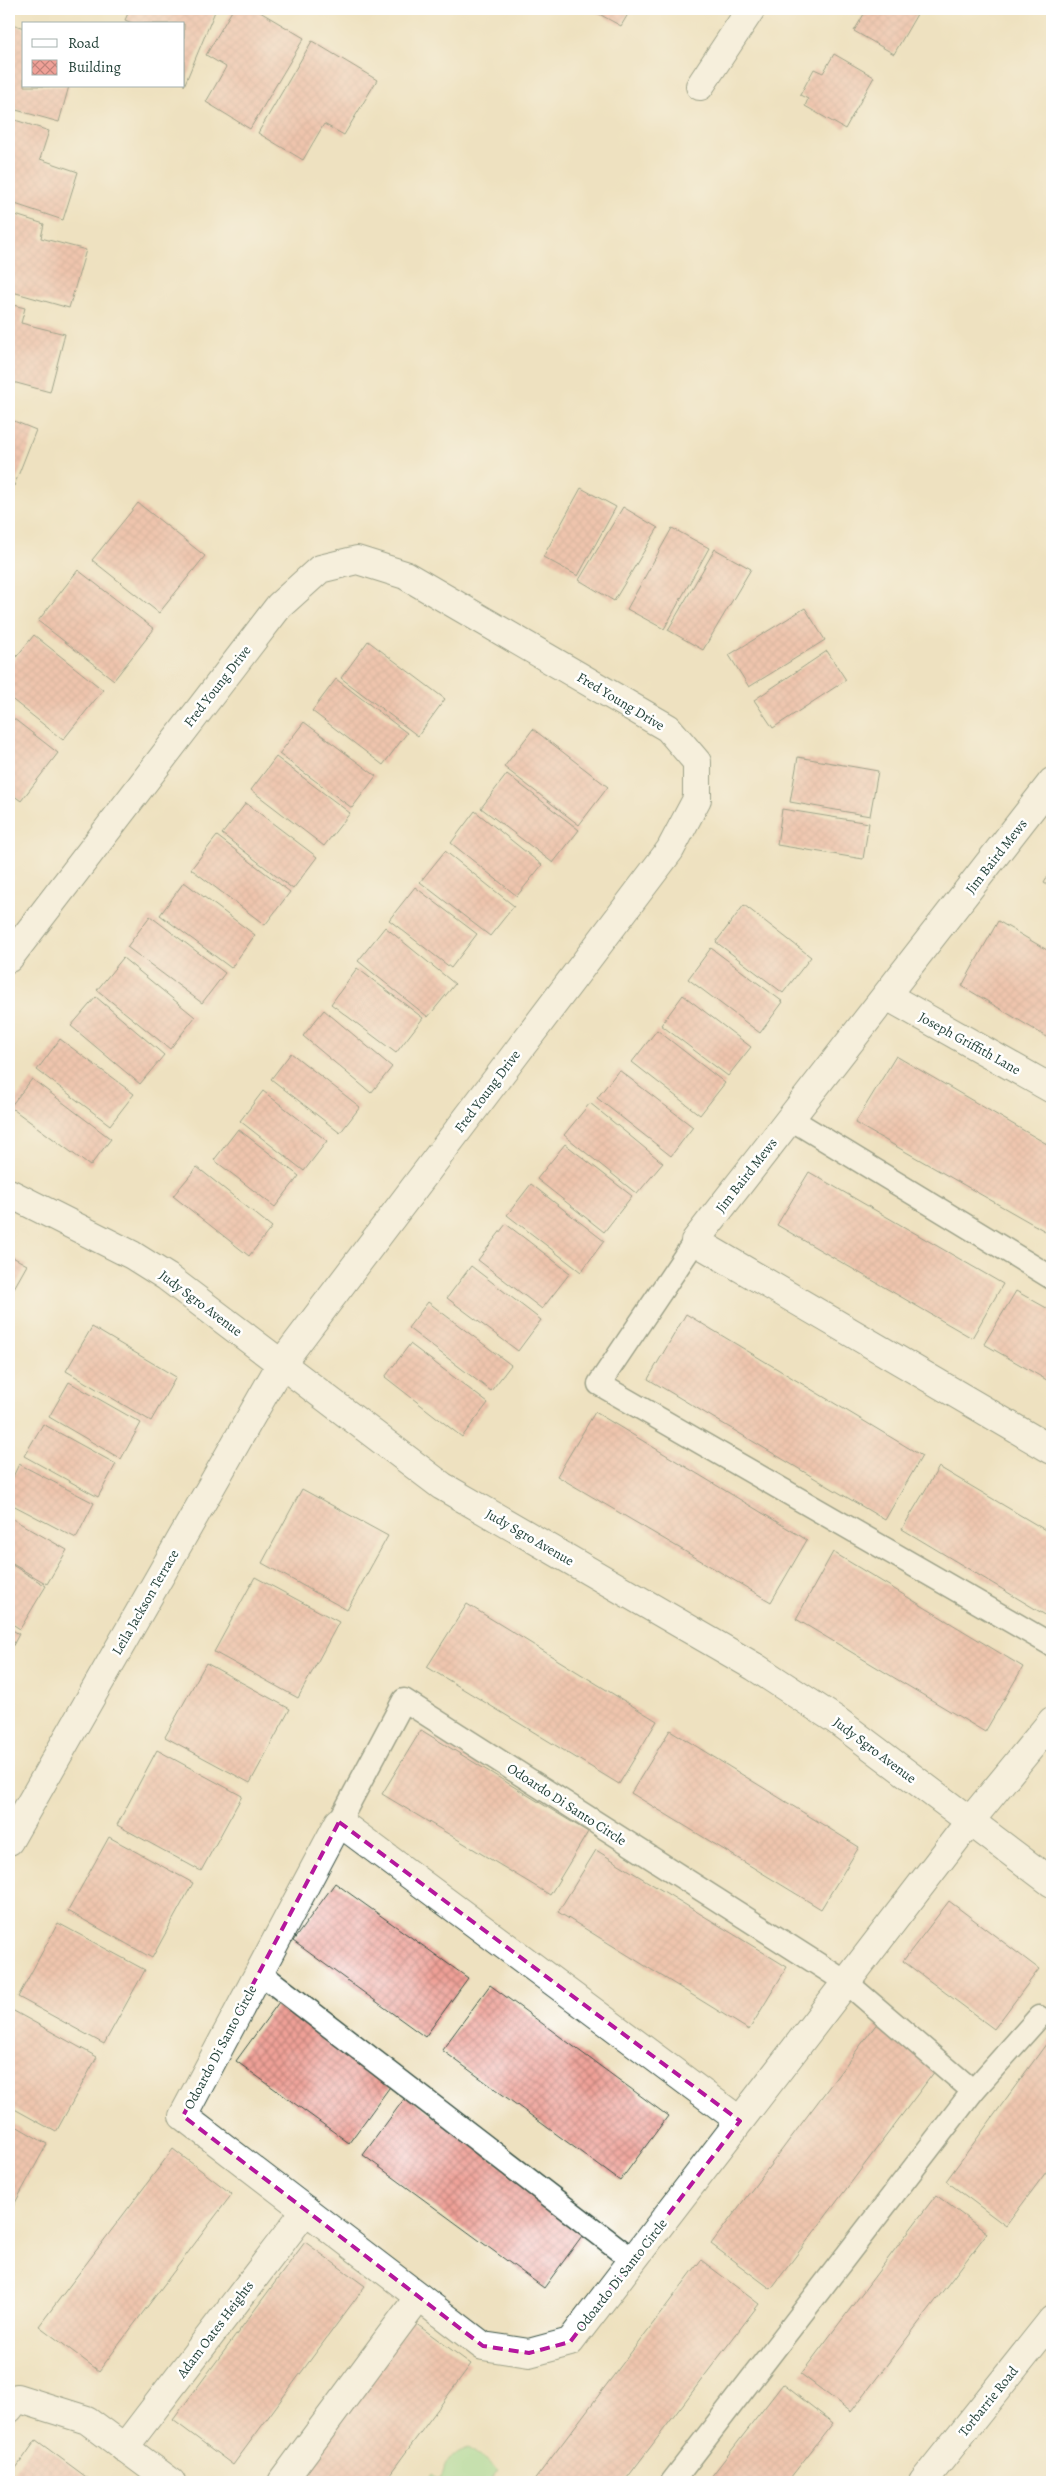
<svg xmlns="http://www.w3.org/2000/svg" width="1061" height="2491" font-family="Alegreya,serif">
<style>
.green{fill:#95de99;stroke:#5a8e66}
.building{fill:url(#building-cross-hatch)}
.lines{fill:none;stroke-linecap:round;stroke-linejoin:round}
.service-casing{stroke:#3e5649;stroke-width:25}
.minor-casing{stroke:#3e5649;stroke-width:30}
.service{stroke:#fff;stroke-width:22}
.minor{stroke:#fff;stroke-width:28}
.marked{fill:none;stroke:#b5179e;stroke-width:4;stroke-dasharray:10 6;stroke-linejoin:round}
.labels{text-anchor:middle;stroke-width:5;stroke-linejoin:round;paint-order:stroke}
.street-label{font-size:14px;fill:#1f3d34;stroke:#fff}
</style>
<defs>
<pattern id="building-cross-hatch" width="8" height="8" patternUnits="userSpaceOnUse" patternTransform="scale(1.25)"><rect width="8" height="8" fill="#efa097"/><path d="M0 0l8 8M0 8l8-8" fill="none" stroke="#c1847c"/></pattern>
</defs>
<rect width="100%" height="100%" fill="#fff"/>
<filter id="ink" filterUnits="userSpaceOnUse"><feTurbulence type="fractalNoise" baseFrequency=".02" numOctaves="2"/><feDisplacementMap in="SourceGraphic" scale="10" xChannelSelector="R" yChannelSelector="G"/><feConvolveMatrix kernelMatrix="1 2 1 2 8 2 1 2 1" color-interpolation-filters="sRGB"/></filter>
<filter id="wash" filterUnits="userSpaceOnUse"><feTurbulence type="fractalNoise" baseFrequency=".0096" numOctaves="4" result="noise"/><feDisplacementMap in="SourceGraphic" scale="20" xChannelSelector="R" yChannelSelector="G"/><feGaussianBlur stdDeviation="1.12" result="paint"/><feColorMatrix in="noise" values="0 0 0 0 0 0 0 0 0 0 0 0 0 0 0 0 0 1.4 0 .05"/><feComposite in="paint" operator="in"/></filter>
<g filter="url(#wash)">
<rect width="100%" height="100%" fill="#eee1c0"/>
<path class="green" d="M469,2448L498,2470L489,2482H424L431,2473L438,2478L441,2477C449,2460 450,2454 469,2448Z"/>
<g id="blocks">
<g class="building">
<path d="M130,9H216L184,86V24H134L125,20Z"/>
<path d="M233,9H255L304,38L250,129L206,102L226,67L206,55Z"/>
<path d="M590,9H631L621,26Z"/>
<path d="M867,9H920L894,54L854,31Z"/>
<path d="M9,23L24,28V86H69L59,122L9,108Z"/>
<path d="M312,41L377,80L344,135L324,124L303,160L258,133Z"/>
<path d="M834,54L874,77L845,129L805,106L808,99L800,95L814,69L823,73Z"/>
<path d="M9,118L49,131L40,159L78,172L63,220L9,202Z"/>
<path d="M9,213L44,224L41,238L86,250L69,308L9,291Z"/>
<path d="M1052,251V266L1046,263Z"/>
<path d="M9,304L25,308L21,323L65,334L50,392L9,381Z"/>
<path d="M9,419L36,430L14,486L9,484Z"/>
<path d="M581,488L616,507L578,576L543,557Z"/>
<path d="M138,503L205,556L159,613L92,560Z"/>
<path d="M623,507L658,528L614,601L579,580Z"/>
<path d="M672,528L709,548L664,629L627,609Z"/>
<path d="M715,549L751,569L703,650L668,630Z"/>
<path d="M78,570L154,629L114,680L38,621Z"/>
<path d="M805,608L825,640L749,687L729,655Z"/>
<path d="M34,635L103,690L63,740L9,697V666Z"/>
<path d="M368,641L445,699L418,736L341,678Z"/>
<path d="M827,651L846,680L773,728L754,700Z"/>
<path d="M336,679L407,733L383,765L312,711Z"/>
<path d="M9,715L58,753L21,801L9,792Z"/>
<path d="M304,722L376,776L352,808L279,754Z"/>
<path d="M533,729L608,787L579,825L504,767Z"/>
<path d="M276,757L350,813L324,846L251,790Z"/>
<path d="M798,757L878,771L870,816L790,802Z"/>
<path d="M507,774L579,830L553,863L481,808Z"/>
<path d="M246,803L317,857L293,889L222,834Z"/>
<path d="M782,809L869,823L863,859L777,845Z"/>
<path d="M475,811L542,865L517,896L451,843Z"/>
<path d="M217,836L290,892L265,925L191,869Z"/>
<path d="M445,851L514,906L490,936L420,882Z"/>
<path d="M1052,869V888L1044,883Z"/>
<path d="M184,882L255,935L231,968L160,915Z"/>
<path d="M415,887L477,934L451,968L389,920Z"/>
<path d="M744,905L811,957L783,993L716,942Z"/>
<path d="M150,916L225,973L202,1003L127,947Z"/>
<path d="M998,921L1052,953V1040L962,986Z"/>
<path d="M385,927L455,984L428,1017L358,961Z"/>
<path d="M711,948L783,1002L760,1033L688,979Z"/>
<path d="M123,958L195,1017L170,1049L97,990Z"/>
<path d="M357,968L423,1018L396,1053L331,1004Z"/>
<path d="M683,995L751,1047L728,1076L661,1025Z"/>
<path d="M96,997L164,1055L140,1084L71,1026Z"/>
<path d="M324,1010L392,1067L371,1093L303,1036Z"/>
<path d="M657,1030L725,1083L700,1115L632,1062Z"/>
<path d="M60,1039L134,1094L110,1125L37,1070Z"/>
<path d="M291,1053L360,1107L340,1133L271,1079Z"/>
<path d="M896,1056L1052,1147V1235L855,1123Z"/>
<path d="M619,1070L693,1127L671,1156L597,1098Z"/>
<path d="M32,1079L111,1139L90,1166L10,1107Z"/>
<path d="M263,1091L327,1141L304,1171L240,1121Z"/>
<path d="M590,1103L663,1163L637,1194L564,1135Z"/>
<path d="M238,1129L299,1176L275,1207L214,1160Z"/>
<path d="M565,1144L632,1196L604,1232L537,1179Z"/>
<path d="M197,1167L272,1227L249,1256L173,1196Z"/>
<path d="M809,1172L1003,1284L972,1338L777,1225Z"/>
<path d="M531,1184L604,1241L581,1272L507,1215Z"/>
<path d="M506,1224L570,1273L542,1309L478,1260Z"/>
<path d="M9,1255L27,1265L9,1297Z"/>
<path d="M471,1266L541,1320L518,1351L447,1298Z"/>
<path d="M1016,1291L1052,1311V1383L984,1344Z"/>
<path d="M428,1302L511,1365L491,1391L408,1328Z"/>
<path d="M686,1314L922,1456L885,1520L648,1379Z"/>
<path d="M92,1327L176,1377L151,1421L66,1371Z"/>
<path d="M410,1344L488,1403L462,1437L385,1377Z"/>
<path d="M69,1382L141,1423L121,1459L49,1417Z"/>
<path d="M595,1412L807,1540L771,1602L557,1476Z"/>
<path d="M43,1424L116,1464L98,1497L24,1456Z"/>
<path d="M19,1464L94,1503L76,1538L9,1503V1485Z"/>
<path d="M939,1467L1052,1534V1619L902,1529Z"/>
<path d="M302,1489L388,1536L347,1610L262,1563Z"/>
<path d="M9,1517L67,1550L47,1584L9,1562Z"/>
<path d="M833,1552L1023,1667L985,1732L796,1619Z"/>
<path d="M9,1563L46,1586L20,1629L9,1622Z"/>
<path d="M255,1577L339,1622L298,1698L214,1652Z"/>
<path d="M467,1604L657,1721L619,1784L427,1667Z"/>
<path d="M9,1628L19,1634L9,1653Z"/>
<path d="M206,1663L290,1709L250,1783L165,1737Z"/>
<path d="M421,1730L588,1832L550,1895L382,1794Z"/>
<path d="M670,1730L859,1847L821,1909L631,1793Z"/>
<path d="M157,1750L242,1796L201,1871L117,1825Z"/>
<path d="M109,1837L193,1883L152,1958L68,1911Z"/>
<path d="M596,1850L787,1967L749,2030L558,1912Z"/>
<path d="M335,1883L468,1978L425,2037L293,1941Z"/>
<path d="M949,1901L1039,1969L994,2029L903,1961Z"/>
<path d="M58,1923L145,1970L104,2044L18,1997Z"/>
<path d="M490,1985L668,2116L620,2181L442,2050Z"/>
<path d="M279,2002L392,2084L349,2143L236,2061Z"/>
<path d="M12,2010L97,2057L56,2132L9,2106V2015Z"/>
<path d="M878,2022L938,2067L771,2289L711,2244Z"/>
<path d="M1052,2036V2164L1006,2226L946,2181Z"/>
<path d="M407,2095L587,2229L544,2288L363,2155Z"/>
<path d="M9,2122L47,2144L9,2214Z"/>
<path d="M173,2149L232,2194L99,2371L39,2326Z"/>
<path d="M936,2195L987,2233L851,2412L801,2374Z"/>
<path d="M305,2242L365,2286L233,2465L173,2420Z"/>
<path d="M701,2260L759,2304L624,2482H533Z"/>
<path d="M411,2320L471,2364L384,2482H290Z"/>
<path d="M783,2384L833,2423L787,2482H707Z"/>
<path d="M36,2440L93,2482H9V2478Z"/>
</g>
</g>
</g>
<g filter="url(#ink)">
<use href="#blocks" fill-opacity="0" stroke="#3e5649" stroke-width="1"/>
<g class="lines">
<defs>
<g id="service">
<path d="M791,1119L1052,1278"/>
<path d="M695,1241L599,1384L1052,1645"/>
<path d="M339,1822L404,1700L846,1982L973,2091"/>
<path d="M259,1972L633,2260"/>
<path d="M672,2482L973,2091L1039,2017"/>
</g>
<g id="minor">
<path d="M700,86L751,9"/>
<path d="M1052,782L695,1241L1052,1450"/>
<path d="M9,958L279,606L320,569L357,560L405,575L668,728L697,762V799L670,850L281,1364L9,1841"/>
<path d="M887,996L1052,1089"/>
<path d="M9,1193L132,1255L167,1277L442,1486L755,1667L836,1720L1052,1883"/>
<path d="M740,2121L339,1822L183,2116L483,2346L529,2353L570,2342L970,1821L1052,1721"/>
<path d="M9,2409L17,2398L87,2420L171,2482"/>
<path d="M124,2448L306,2210"/>
<path d="M282,2482L419,2297"/>
<path d="M923,2482L1052,2320"/>
</g>
</defs>
<use href="#service" class="service-casing"/>
<use href="#minor" class="minor-casing"/>
<use href="#service" class="service"/>
<use href="#minor" class="minor"/>
</g>
</g>
<path d="M0 0H1061V2491H0ZM339,1822L740,2121L570,2342L529,2353L483,2346L183,2116Z" fill="#eee1c0" fill-opacity=".55" fill-rule="evenodd"/>
<path class="marked" d="M339,1822L740,2121L570,2342L529,2353L483,2346L183,2116Z"/>
<g class="labels">
<g class="street-label">
<text transform="translate(217 686) rotate(-52)" y="5">Fred Young Drive</text>
<text transform="translate(621 701) rotate(31)" y="5">Fred Young Drive</text>
<text transform="translate(996 856) rotate(-52)" y="5">Jim Baird Mews</text>
<text transform="translate(970 1043) rotate(29)" y="5">Joseph Griffith Lane</text>
<text transform="translate(487 1091) rotate(-53)" y="5">Fred Young Drive</text>
<text transform="translate(746 1175) rotate(-52)" y="5">Jim Baird Mews</text>
<text transform="translate(201 1303) rotate(37)" y="5">Judy Sgro Avenue</text>
<text transform="translate(530 1537) rotate(30)" y="5">Judy Sgro Avenue</text>
<text transform="translate(145 1602) rotate(-60)" y="5">Leila Jackson Terrace</text>
<text transform="translate(875 1750) rotate(37)" y="5">Judy Sgro Avenue</text>
<text transform="translate(567 1804) rotate(33)" y="5">Odoardo Di Santo Circle</text>
<text transform="translate(220 2047) rotate(-62)" y="5">Odoardo Di Santo Circle</text>
<text transform="translate(621 2275) rotate(-52)" y="5">Odoardo Di Santo Circle</text>
<text transform="translate(215 2329) rotate(-53)" y="5">Adam Oates Heights</text>
<text transform="translate(988 2401) rotate(-51)" y="5">Torbarrie Road</text>
</g>
</g>
<rect width="1061" height="2491" fill="none" stroke="#fff" stroke-width="30"/>
<rect x="22" y="22" width="162" height="65" fill="#ffffff" stroke="#a5b1ae"/>
<rect x="32" y="39" width="25" height="8" fill="#ffffff" stroke="#a5b1ae"/>
<text x="68" y="48" font-size="15" fill="#1f3d34">Road</text>
<rect x="32" y="60" width="25" height="15" fill="url(#building-cross-hatch)" stroke="#a5b1ae"/>
<text x="68" y="72" font-size="15" fill="#1f3d34">Building</text>
</svg>
